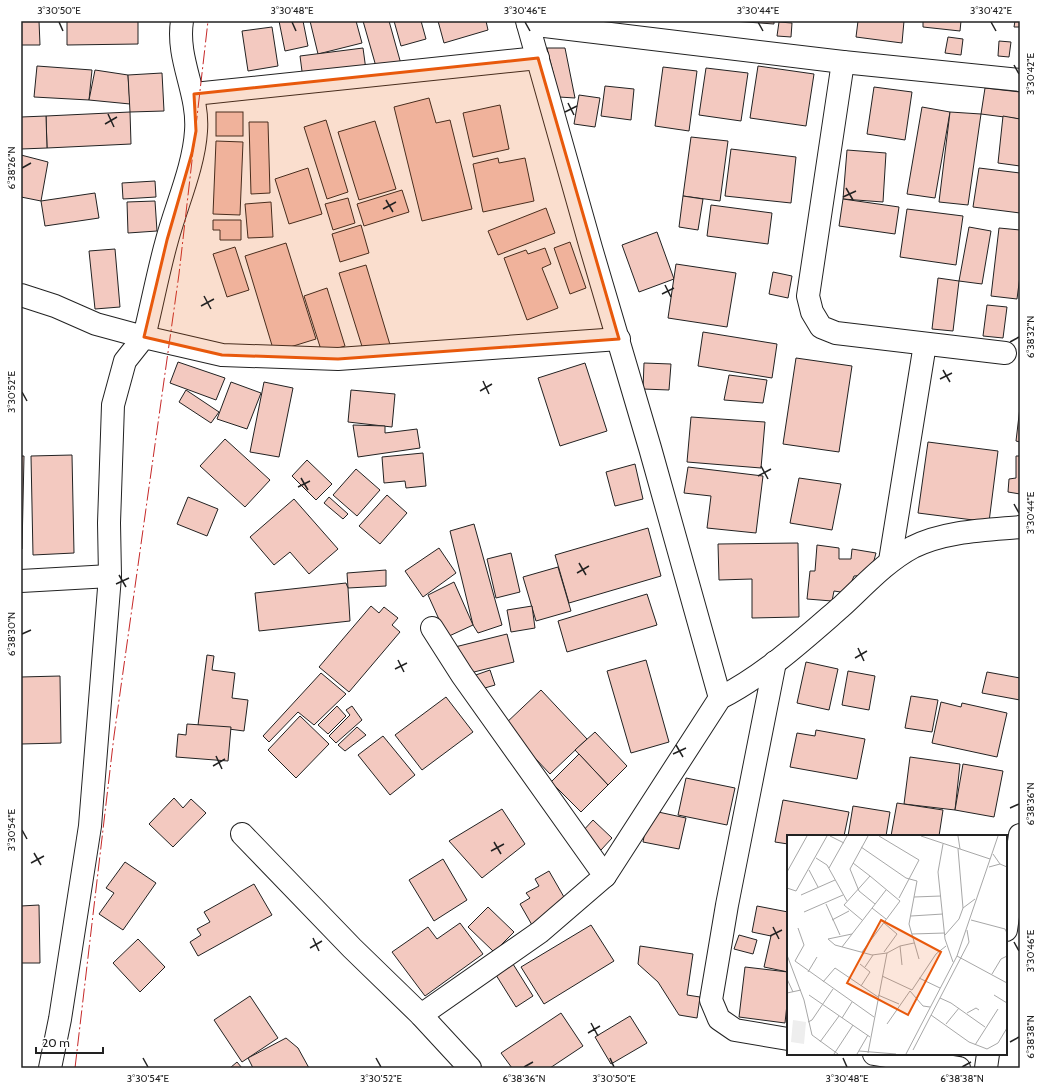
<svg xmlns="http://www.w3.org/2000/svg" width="1041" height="1089" font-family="Cabin,sans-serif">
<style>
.building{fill:#f3c9c0;stroke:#222}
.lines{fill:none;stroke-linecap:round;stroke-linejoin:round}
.minor-casing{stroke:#222;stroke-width:24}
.minor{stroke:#fff;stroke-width:22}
.power{stroke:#c62828;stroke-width:1;stroke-dasharray:14 3 2 3;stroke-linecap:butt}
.marked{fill:#e8590c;fill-opacity:0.2;stroke:#e8590c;stroke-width:3;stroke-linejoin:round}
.ticks{fill:none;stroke:#222;stroke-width:1.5}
.inset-road{fill:none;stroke:#a7a7a7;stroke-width:1}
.view{fill:#e8590c;fill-opacity:0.15;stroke:#e8590c;stroke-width:2}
.inset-edge{fill:none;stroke:#222;stroke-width:2}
.neatline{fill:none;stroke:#222;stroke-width:1.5}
.ticks-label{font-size:10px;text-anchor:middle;fill:#222}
</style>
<rect width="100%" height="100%" fill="#fff"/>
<g class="building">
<path d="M21,21H39L40,45H21Z"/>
<path d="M67,21H138V44L67,45Z"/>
<path d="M279,21H303L308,46L285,51Z"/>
<path d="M310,21H356L362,43L318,54Z"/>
<path d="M363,21H389L401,64L377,70Z"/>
<path d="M394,21H421L426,39L401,46Z"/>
<path d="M438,21H486L488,30L444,43Z"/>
<path d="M732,21H774V24Z"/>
<path d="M858,21H904L902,43L856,37Z"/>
<path d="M923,21H961L960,31L923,27Z"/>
<path d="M1015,21H1020V27H1014Z"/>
<path d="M779,22L792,23L791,37L777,36Z"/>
<path d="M272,27L278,66L248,71L242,31Z"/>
<path d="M948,37L963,39L961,55L945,53Z"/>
<path d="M999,41L1011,42L1009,57L998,56Z"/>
<path d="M363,48L366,70L303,79L300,56Z"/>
<path d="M547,48H565L575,98L559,97Z"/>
<path d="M37,66L92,70L89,100L34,97Z"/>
<path d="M758,66L814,74L806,126L750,118Z"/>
<path d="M663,67L697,71L689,131L655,126Z"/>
<path d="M706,68L748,73L741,121L699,115Z"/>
<path d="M95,70L128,75L130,104L89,100Z"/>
<path d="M162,73L164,111L130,112L128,75Z"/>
<path d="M605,86L634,89L631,120L601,116Z"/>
<path d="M874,87L912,92L905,140L867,134Z"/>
<path d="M985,88L1020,92V119L981,114Z"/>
<path d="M579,95L600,98L595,127L574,124Z"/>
<path d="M429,98L436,123L450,120L472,209L422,221L394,107Z"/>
<path d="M500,105L509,149L473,157L463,113Z"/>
<path d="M922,107L950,112L935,198L907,194Z"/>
<path d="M130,112L131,144L47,148L46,116Z"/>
<rect x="216" y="112" width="27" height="24"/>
<path d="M950,112L981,114L968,205L939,202Z"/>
<path d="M46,116L47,148L21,149V117Z"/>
<path d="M1003,116L1020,119V166L998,163Z"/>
<path d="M326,120L348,192L327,199L304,127Z"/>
<path d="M375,121L396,189L359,200L338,132Z"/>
<path d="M249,122H268L270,193L251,194Z"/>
<path d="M691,137L728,141L720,201L683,196Z"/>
<path d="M216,141L243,142L240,215L213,214Z"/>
<path d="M731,149L796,157L791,203L725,196Z"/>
<path d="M847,150L886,153L883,202L843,199Z"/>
<path d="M21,155L48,162L41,201L21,197Z"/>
<path d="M498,158L499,163L525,158L534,201L483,212L473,164Z"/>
<path d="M308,168L322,214L289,224L275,179Z"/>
<path d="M979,168L1020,173V213L973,207Z"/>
<path d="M155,181L156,197L123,199L122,183Z"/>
<path d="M402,190L409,212L364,226L357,204Z"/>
<path d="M95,193L99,218L45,226L41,201Z"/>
<path d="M683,196L703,199L698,230L679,227Z"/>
<path d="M348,198L355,223L333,230L325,204Z"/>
<path d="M843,199L899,207L895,234L839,226Z"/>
<path d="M155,201L157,231L128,233L127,202Z"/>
<path d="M271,202L273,237L248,238L245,204Z"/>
<path d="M711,205L772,213L768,244L707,236Z"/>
<path d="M546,208L555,233L498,255L488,231Z"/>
<path d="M907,209L963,216L956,265L900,257Z"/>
<path d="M213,220H241V240H220V230H213Z"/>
<path d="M361,225L369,253L340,262L332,234Z"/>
<path d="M969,227L991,231L982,284L959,281Z"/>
<path d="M999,228L1020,230V276L1017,299L991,296Z"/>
<path d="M657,232L674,279L639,292L622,245Z"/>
<path d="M570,242L586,288L570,294L554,248Z"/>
<path d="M286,243L316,339L274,352L245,256Z"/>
<path d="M235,247L249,290L227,297L213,254Z"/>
<path d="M545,248L551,264L542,268L558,308L527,320L504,258L526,250L528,254Z"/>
<path d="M115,249L120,307L95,309L89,251Z"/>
<path d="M676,264L736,273L727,327L668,318Z"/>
<path d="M366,265L391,348L365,356L339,273Z"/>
<path d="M773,272L792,276L788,298L769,294Z"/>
<path d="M938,278L959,281L953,331L932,329Z"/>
<path d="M327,288L345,346L322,353L304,296Z"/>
<path d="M987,305L1007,307L1003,338L983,336Z"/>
<path d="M703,332L777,344L772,378L698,366Z"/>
<path d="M796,358L852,366L839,452L783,444Z"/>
<path d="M178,362L225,378L216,400L170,383Z"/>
<path d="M585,363L607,431L560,446L538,378Z"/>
<path d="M644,363L671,364L669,390L643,389Z"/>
<path d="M729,375L767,380L763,403L724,400Z"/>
<path d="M231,382L261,393L247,429L217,419Z"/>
<path d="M264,382L293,388L279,457L250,452Z"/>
<path d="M186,390L219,412L211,423L179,402Z"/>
<path d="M351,390L395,394L392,427L348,422Z"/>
<path d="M1020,407V442L1016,441Z"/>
<path d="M691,417L765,422L761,468L687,462Z"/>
<path d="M353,425L385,426V433L417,429L420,448L358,457Z"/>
<path d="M225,439L270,480L245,507L200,466Z"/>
<path d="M928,442L998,451L989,522L918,513Z"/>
<path d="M423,453L426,486L406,488L405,481L384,483L382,457Z"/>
<path d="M72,455L74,553L33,555L31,456Z"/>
<path d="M21,456H24L22,549H21Z"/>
<path d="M1016,456H1020V494L1008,492L1009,479L1016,478Z"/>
<path d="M307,460L332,484L316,500L292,476Z"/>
<path d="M635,464L643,499L615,506L606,472Z"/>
<path d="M688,467L763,476L756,533L707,528L711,496L684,493Z"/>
<path d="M356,469L380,490L357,516L333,495Z"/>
<path d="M799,478L841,484L832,530L790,523Z"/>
<path d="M387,495L407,513L380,544L359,526Z"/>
<path d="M188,497L218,509L207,536L177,524Z"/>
<path d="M329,497L348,514L343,519L324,503Z"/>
<path d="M294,499L338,549L309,574L290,552L274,565L250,537Z"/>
<path d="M474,524L502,625L478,633L473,625L450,531Z"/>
<path d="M648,528L661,576L569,603L555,555Z"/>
<path d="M798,543L799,617L752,618V579L719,580L718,544Z"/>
<path d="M817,545L839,548V559H851L852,549L876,553L870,575L854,576L847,593L834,591L832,601L807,599L810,571H815Z"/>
<path d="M439,548L456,573L423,597L405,571Z"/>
<path d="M511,553L520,592L496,598L487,559Z"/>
<path d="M558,567L571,611L536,621L523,577Z"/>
<path d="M386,570V586L348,588L347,573Z"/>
<path d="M454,582L473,625L447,637L428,595Z"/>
<path d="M346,583L348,588L350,621L259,631L255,593Z"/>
<path d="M647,594L657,625L567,652L558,621Z"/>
<path d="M371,606L379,613L384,607L398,618L392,625L400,632L349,692L319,667Z"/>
<path d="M532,606L535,628L511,632L507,610Z"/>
<path d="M507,634L514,662L462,675L455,647Z"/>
<path d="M207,655L214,656L212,670L235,673L232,698L248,700L244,731L198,725Z"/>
<path d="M646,660L669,742L631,753L607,671Z"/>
<path d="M806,662L838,669L829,710L797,703Z"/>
<path d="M490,670L495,685L478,690L470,677Z"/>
<path d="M848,671L875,676L869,710L842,705Z"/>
<path d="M987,672L1020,678V700L982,693Z"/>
<path d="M321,673L346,694L314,725L298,712L269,742L263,736Z"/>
<path d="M60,676L61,743L21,744V677Z"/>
<path d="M541,690L587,739L550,774L504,725Z"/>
<path d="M911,696L938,700L932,732L905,728Z"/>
<path d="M446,697L473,732L422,770L395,735Z"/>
<path d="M941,702L961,707L962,703L1007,713L997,757L932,743Z"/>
<path d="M337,706L346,716L328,734L318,725Z"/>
<path d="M352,706L362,720L336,743L329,736L350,715L346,710Z"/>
<path d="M300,716L329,744L296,778L268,750Z"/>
<path d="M187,724L231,727L228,761L176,757L178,734L186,735Z"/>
<path d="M357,727L366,735L345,751L338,745Z"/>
<path d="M816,730L865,739L857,779L790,767L797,733L815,736Z"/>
<path d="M595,732L627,766L608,785L575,750Z"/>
<path d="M383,736L415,775L390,795L358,755Z"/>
<path d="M579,754L608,785L581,812L551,782Z"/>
<path d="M910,757L960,764L955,810L904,804Z"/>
<path d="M963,764L1003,771L994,817L955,810Z"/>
<path d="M686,778L735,788L727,825L678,815Z"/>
<path d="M174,798L183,808L191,799L206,813L173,847L149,824Z"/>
<path d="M783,800L849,812L844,836H788V844L775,842Z"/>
<path d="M897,803L943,810L939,836H891Z"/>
<path d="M853,806L890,812L886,836H848Z"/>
<path d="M502,809L525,844L482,878L449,841Z"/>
<path d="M649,810L686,818L679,849L643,842Z"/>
<path d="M593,820L612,838L601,850L581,833Z"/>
<path d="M443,859L467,900L434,921L409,880Z"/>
<path d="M125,862L156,883L123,930L99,914L114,893L106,888Z"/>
<path d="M549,871L568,904L532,925L520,904L530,898L526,893L539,886L535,879Z"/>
<path d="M254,884L272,915L198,956L190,942L201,935L197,929L210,922L204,912Z"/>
<path d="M39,905L40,963H21V906Z"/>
<path d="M757,906L788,912V972L764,967L771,936L752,932Z"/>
<path d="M488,907L514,932L494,952L468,927Z"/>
<path d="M460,923L483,954L425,996L392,952L428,927L437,939Z"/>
<path d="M591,925L614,961L544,1004L521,967Z"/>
<path d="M739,935L757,940L753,954L734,949Z"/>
<path d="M138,939L165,967L140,992L113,963Z"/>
<path d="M640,946L693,954L687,995L700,997L697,1018L679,1015L658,982L638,964Z"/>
<path d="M513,964L533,996L516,1007L496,975Z"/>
<path d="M745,967L788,972V995L785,1023L739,1017Z"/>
<path d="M250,996L278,1038L242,1062L214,1020Z"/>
<path d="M561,1013L583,1046L550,1068H512L501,1053Z"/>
<path d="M630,1016L647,1043L611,1064L595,1037Z"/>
<path d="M286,1038L298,1048L309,1068H253L248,1058Z"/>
<path d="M937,1054H962L961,1057Z"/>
<path d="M237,1062L242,1068H230Z"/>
</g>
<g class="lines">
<defs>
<g id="minor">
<path d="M527,21L591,248L650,448L720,698"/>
<path d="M528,24L843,62L1020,80"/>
<path d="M843,62L808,296L812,312L821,327L836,333L1005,353"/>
<path d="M194,94L538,58"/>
<path d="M21,295L55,306L96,324L144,337C152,305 158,272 167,240C176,206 194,166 196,131C199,93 176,59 182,21"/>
<path d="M890,561L925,344"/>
<path d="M21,581L110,576"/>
<path d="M775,662L727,905L711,1000L719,1019L735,1030L788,1039"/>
<path d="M242,834L352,948L421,1015L470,1068"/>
<path d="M605,876L720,698C765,675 803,640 841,607C864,586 885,562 913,547C945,531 986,530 1020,527"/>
<path d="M1006,930L1020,835"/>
<path d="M421,1015L540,932L605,876L462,675L432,628"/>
<path d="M874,1054L959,1068"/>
<path d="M50,1068L60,1019L90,826L110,576L109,523L113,405L125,361L144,337L222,355L338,359L619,339"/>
<path d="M986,1068L988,1054"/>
</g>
</defs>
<use href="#minor" class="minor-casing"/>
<use href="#minor" class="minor"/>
<path class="power" d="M75,1068L114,736L179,274L208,21"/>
</g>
<path class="marked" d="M538,58L619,339L338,359L222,355L144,337L167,240L192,153L196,131L194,94Z"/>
<path class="ticks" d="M59,22L63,31M292,22L296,31M525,22L530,31M758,22L763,31M991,22L996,31M1014,65L1019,74M568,103L574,115M565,112L577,106M108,114L114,127M105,124L117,117M22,168L31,163M846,188L853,200M843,197L856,191M386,200L393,212M383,209L396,202M665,285L671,297M662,294L674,288M204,296L211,309M201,306L214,299M1010,342L1019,337M943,370L950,382M940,379L952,373M483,381L489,394M480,391L492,384M22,392L27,401M761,466L768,479M758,476L771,469M301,478L308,490M298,487L310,481M1014,504L1019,513M579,563L586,575M577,573L589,566M119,575L126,587M116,584L129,578M22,634L31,630M858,648L864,661M855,658L867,651M398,660L404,672M395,669L407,663M676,745L683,757M673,754L686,748M216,756L222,769M213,766L225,759M1010,808L1019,804M22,830L27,839M494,842L501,854M491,851L504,844M34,853L41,865M31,863L44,856M773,927L779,939M770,936L782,930M313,938L319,951M1014,942L1019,951M310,948L322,941M591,1023L598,1036M588,1033L600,1026M1010,1042L1019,1037M143,1058L148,1067M376,1058L381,1067M610,1058L614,1067M843,1058L847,1067M524,1067L533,1062M962,1067L971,1062"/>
<g transform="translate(787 835)">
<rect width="220" height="220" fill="#fff"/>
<path d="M6,185L19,187L17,209L4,207Z" fill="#eee"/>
<path class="inset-road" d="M43,1L57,8M81,1L63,34L72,56L88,69M92,1L132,25L112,63M134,1L203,24M171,1L173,14M156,9L151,37L158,104L166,127M74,12L119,43L130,46L122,89L132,124M206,19L213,29M29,23L40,30L60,66M66,28L83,41M202,32L213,29L220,32M42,33L60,1M22,35L31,52M0,37L20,1M0,53L9,56L40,1M14,60L48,45M127,62L154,61M39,69L53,100M85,73L99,84M176,73L188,64M17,77L56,60M124,81L156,79M45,85L62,76M184,85L218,94L220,98M97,88L110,99L97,117M11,93L17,110L8,126L87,182M65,99L41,104L48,110L85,120L100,118L113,111M125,99L158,98M158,100L172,84L176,73L171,14M55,112L99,55M75,117L113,66L83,41L57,70L75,85M0,120L17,165L25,200L51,219M170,121L220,148M73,129L83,137L74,151M115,130L113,111L127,108M78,132L86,120M21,137L30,122M205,139L214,124L220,121M95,141L125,155L149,119L159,111M132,143L153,153M0,144L6,157M36,147L48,133L91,162M0,158L14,155M22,160L83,202M91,160L112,169M207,160L220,168M153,163L164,168L198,192M180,178L189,173L192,175M144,180L182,207L200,214L211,208L220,193M55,183L65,167M21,187L25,185L46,154M100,189L123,156L136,171L143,172M159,189L172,173M33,207L52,181M188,210L211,174M126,215L182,107L180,95M72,216L109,219M81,218L100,118M47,219L66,190M70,219L81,200M119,219L170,121L211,1"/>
<path class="view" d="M94,85L154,117L121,180L60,148Z"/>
<rect width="220" height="220" class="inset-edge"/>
</g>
<rect width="1041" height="1089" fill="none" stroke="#ffffff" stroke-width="44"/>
<path d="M36 1047v6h67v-6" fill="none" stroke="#222222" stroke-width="2"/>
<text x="42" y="1047" font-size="12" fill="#222222" stroke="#ffffff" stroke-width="3" paint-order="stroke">20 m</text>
<rect x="22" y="22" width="997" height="1045" class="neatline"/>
<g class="ticks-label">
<text x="59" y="14">3°30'50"E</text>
<text x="292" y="14">3°30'48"E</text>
<text x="525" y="14">3°30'46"E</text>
<text x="758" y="14">3°30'44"E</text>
<text x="991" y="14">3°30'42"E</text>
<text transform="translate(1030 74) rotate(-90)" y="4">3°30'42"E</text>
<text transform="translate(11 168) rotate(-90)" y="4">6°38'26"N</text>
<text transform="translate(1030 337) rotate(-90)" y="4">6°38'32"N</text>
<text transform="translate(11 392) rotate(-90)" y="4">3°30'52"E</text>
<text transform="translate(1030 513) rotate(-90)" y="4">3°30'44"E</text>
<text transform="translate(11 634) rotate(-90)" y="4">6°38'30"N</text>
<text transform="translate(1030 804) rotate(-90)" y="4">6°38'36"N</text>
<text transform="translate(11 830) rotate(-90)" y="4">3°30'54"E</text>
<text transform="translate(1030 951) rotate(-90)" y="4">3°30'46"E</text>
<text transform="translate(1030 1037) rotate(-90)" y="4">6°38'38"N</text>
<text x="148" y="1082">3°30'54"E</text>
<text x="381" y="1082">3°30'52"E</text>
<text x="524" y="1082">6°38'36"N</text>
<text x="614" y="1082">3°30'50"E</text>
<text x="847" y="1082">3°30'48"E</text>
<text x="962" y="1082">6°38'38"N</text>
</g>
</svg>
